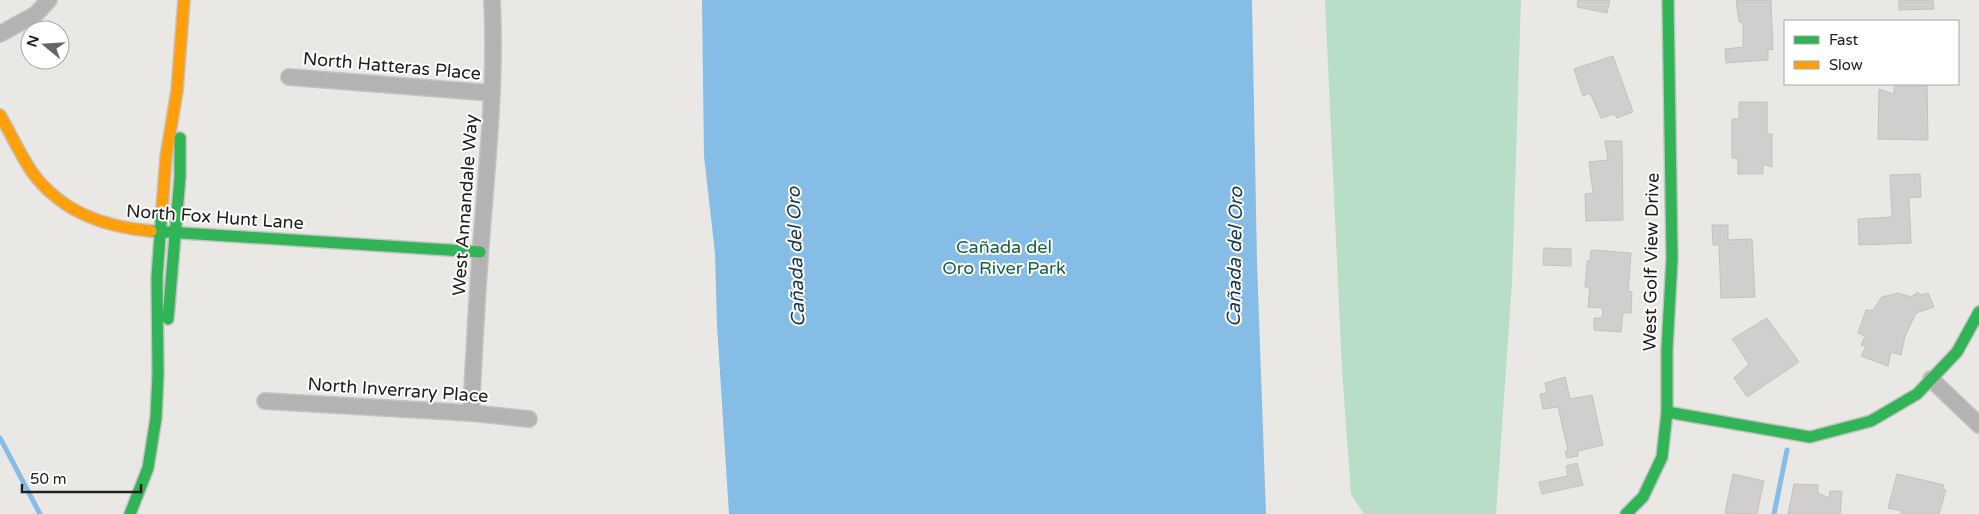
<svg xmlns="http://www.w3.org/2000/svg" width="1979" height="514" font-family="'Varela Round',sans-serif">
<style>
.green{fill:#b9dec8}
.water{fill:#85bde7}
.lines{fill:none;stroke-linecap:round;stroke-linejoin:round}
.stream{stroke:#85bde7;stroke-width:5}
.building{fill:#d1cfcd;stroke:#c3c2bf}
.street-casing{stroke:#c4c3c1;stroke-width:18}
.fast-casing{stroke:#c4c3c1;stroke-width:14}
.slow-casing{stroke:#c4c3c1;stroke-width:14}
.street{stroke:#b4b2b2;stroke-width:15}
.fast{stroke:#30b455;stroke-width:11}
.slow{stroke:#ff9f0a;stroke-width:11}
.labels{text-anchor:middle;stroke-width:4;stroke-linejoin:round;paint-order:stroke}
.street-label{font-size:18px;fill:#22201d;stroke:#fff}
.park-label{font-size:18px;fill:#136243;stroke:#fff}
.water-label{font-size:19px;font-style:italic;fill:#153751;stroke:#fff}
</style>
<rect width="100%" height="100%" fill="#e9e8e4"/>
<path class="green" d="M1325,0H1521L1512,282L1496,514H1364L1351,494L1342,371Z"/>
<path class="water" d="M702,0H1252L1257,262L1266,514H729L717,325L715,253L704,156Z"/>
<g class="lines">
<g class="stream">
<path d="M0,438L40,514"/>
<path d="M1774,514L1787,450"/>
</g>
</g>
<g class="building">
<path d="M1578,0H1610L1607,13L1577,7Z"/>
<path d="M1736,0H1771L1773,50L1768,49V60L1726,63L1725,49L1743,47V23L1739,22Z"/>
<path d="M1899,0H1933L1934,9L1899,10Z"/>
<path d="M1613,56L1633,112L1617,118L1614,114L1601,118L1590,93L1583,96L1574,69Z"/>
<path d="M1894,84H1927L1928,140L1878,139L1879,89L1894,94Z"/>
<path d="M1739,102H1767V134H1772V167L1763,164V174H1738V158H1732V119H1739Z"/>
<path d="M1605,141H1622L1623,220L1586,221L1585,194L1593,193L1589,162L1608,160Z"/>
<path d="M1920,174L1921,197L1909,198L1911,243L1859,245L1858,219L1892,217L1890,175Z"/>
<path d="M1712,225H1728V240L1752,239L1755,297L1721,298L1719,245H1713Z"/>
<path d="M1544,248L1571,249V266L1543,265Z"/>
<path d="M1591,250L1631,253L1628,291L1632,292L1631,313H1623L1621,332L1594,330V318H1602L1603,308L1588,307L1590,287H1585L1587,261H1590Z"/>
<path d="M1918,292L1920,295L1928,293L1934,307L1916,313L1905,336L1901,355L1891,352L1888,366L1861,356L1866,346L1861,345L1865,336L1858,333L1866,310H1873L1882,297L1898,293L1911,297Z"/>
<path d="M1767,318L1799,362L1747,397L1734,378L1749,364L1732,339Z"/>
<path d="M1565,377L1570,399L1592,395L1603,445L1578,451V456L1567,458L1565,451L1568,450L1558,407L1543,409L1540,394L1547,393L1545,383Z"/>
<path d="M1577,463L1583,485L1542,494L1539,482L1568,476L1566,466Z"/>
<path d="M1733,474L1764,481L1757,514L1725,513Z"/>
<path d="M1897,474L1944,485L1942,489L1946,490L1939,514H1901L1902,511L1888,508Z"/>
<path d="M1794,484L1818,485V493L1829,498L1830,491H1842L1840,514H1788Z"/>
</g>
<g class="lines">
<defs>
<g id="street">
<path d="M0,34L36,14L49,0"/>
<path d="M289,77L492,93"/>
<path d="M1931,379L1979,425"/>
<path d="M265,401L471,413L529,419"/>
<path d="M471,413C474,352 477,292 482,231C488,154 496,77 492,0"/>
</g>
<g id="fast">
<path d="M151,231L480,252"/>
<path d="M168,319L180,177V138"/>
<path d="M1667,412L1810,437L1871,421L1917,394L1957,352L1979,312"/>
<path d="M130,514L148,468L156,418L158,374L157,277L162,209"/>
<path d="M1626,514L1643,497L1662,457L1667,412V349L1672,259L1668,0"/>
</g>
<g id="slow">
<path d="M0,115C11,134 20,154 32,172C61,212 104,227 151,231"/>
<path d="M162,209L166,157L177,91L184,0"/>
</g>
</defs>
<use href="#street" class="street-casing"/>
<use href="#fast" class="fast-casing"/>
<use href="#slow" class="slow-casing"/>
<use href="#street" class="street"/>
<use href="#fast" class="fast"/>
<use href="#slow" class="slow"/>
</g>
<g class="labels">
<g class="street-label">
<text transform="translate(392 66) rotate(5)" y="6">North Hatteras Place</text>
<text transform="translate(465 205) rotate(-86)" y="6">West Annandale Way</text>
<text transform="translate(215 217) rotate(4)" y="6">North Fox Hunt Lane</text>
<text transform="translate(1651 262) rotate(-89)" y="6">West Golf View Drive</text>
<text transform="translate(398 390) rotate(4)" y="6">North Inverrary Place</text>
</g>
<g class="park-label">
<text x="1004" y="253">Cañada del<tspan x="1004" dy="21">Oro River Park</tspan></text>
</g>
<g class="water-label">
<text transform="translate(795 257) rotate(-92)" y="7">Cañada del Oro</text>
<text transform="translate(1234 257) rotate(-89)" y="7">Cañada del Oro</text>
</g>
</g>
<rect x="1784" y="20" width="175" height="65" fill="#ffffff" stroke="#a7a6a5"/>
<rect x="1794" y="36" width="25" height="8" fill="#30b455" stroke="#a7a6a5"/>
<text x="1829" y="45" font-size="15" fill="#22201d">Fast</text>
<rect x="1794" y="61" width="25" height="8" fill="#ff9f0a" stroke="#a7a6a5"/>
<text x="1829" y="70" font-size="15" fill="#22201d">Slow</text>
<g transform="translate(45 45) rotate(288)"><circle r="24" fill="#ffffff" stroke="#a7a6a5"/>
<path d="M0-4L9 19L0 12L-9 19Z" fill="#686663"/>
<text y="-8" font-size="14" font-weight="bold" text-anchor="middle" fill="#22201d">N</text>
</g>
<path d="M22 484v8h119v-8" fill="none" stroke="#22201d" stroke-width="2.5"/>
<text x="30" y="484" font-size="15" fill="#22201d" stroke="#ffffff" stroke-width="4" paint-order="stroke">50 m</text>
</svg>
